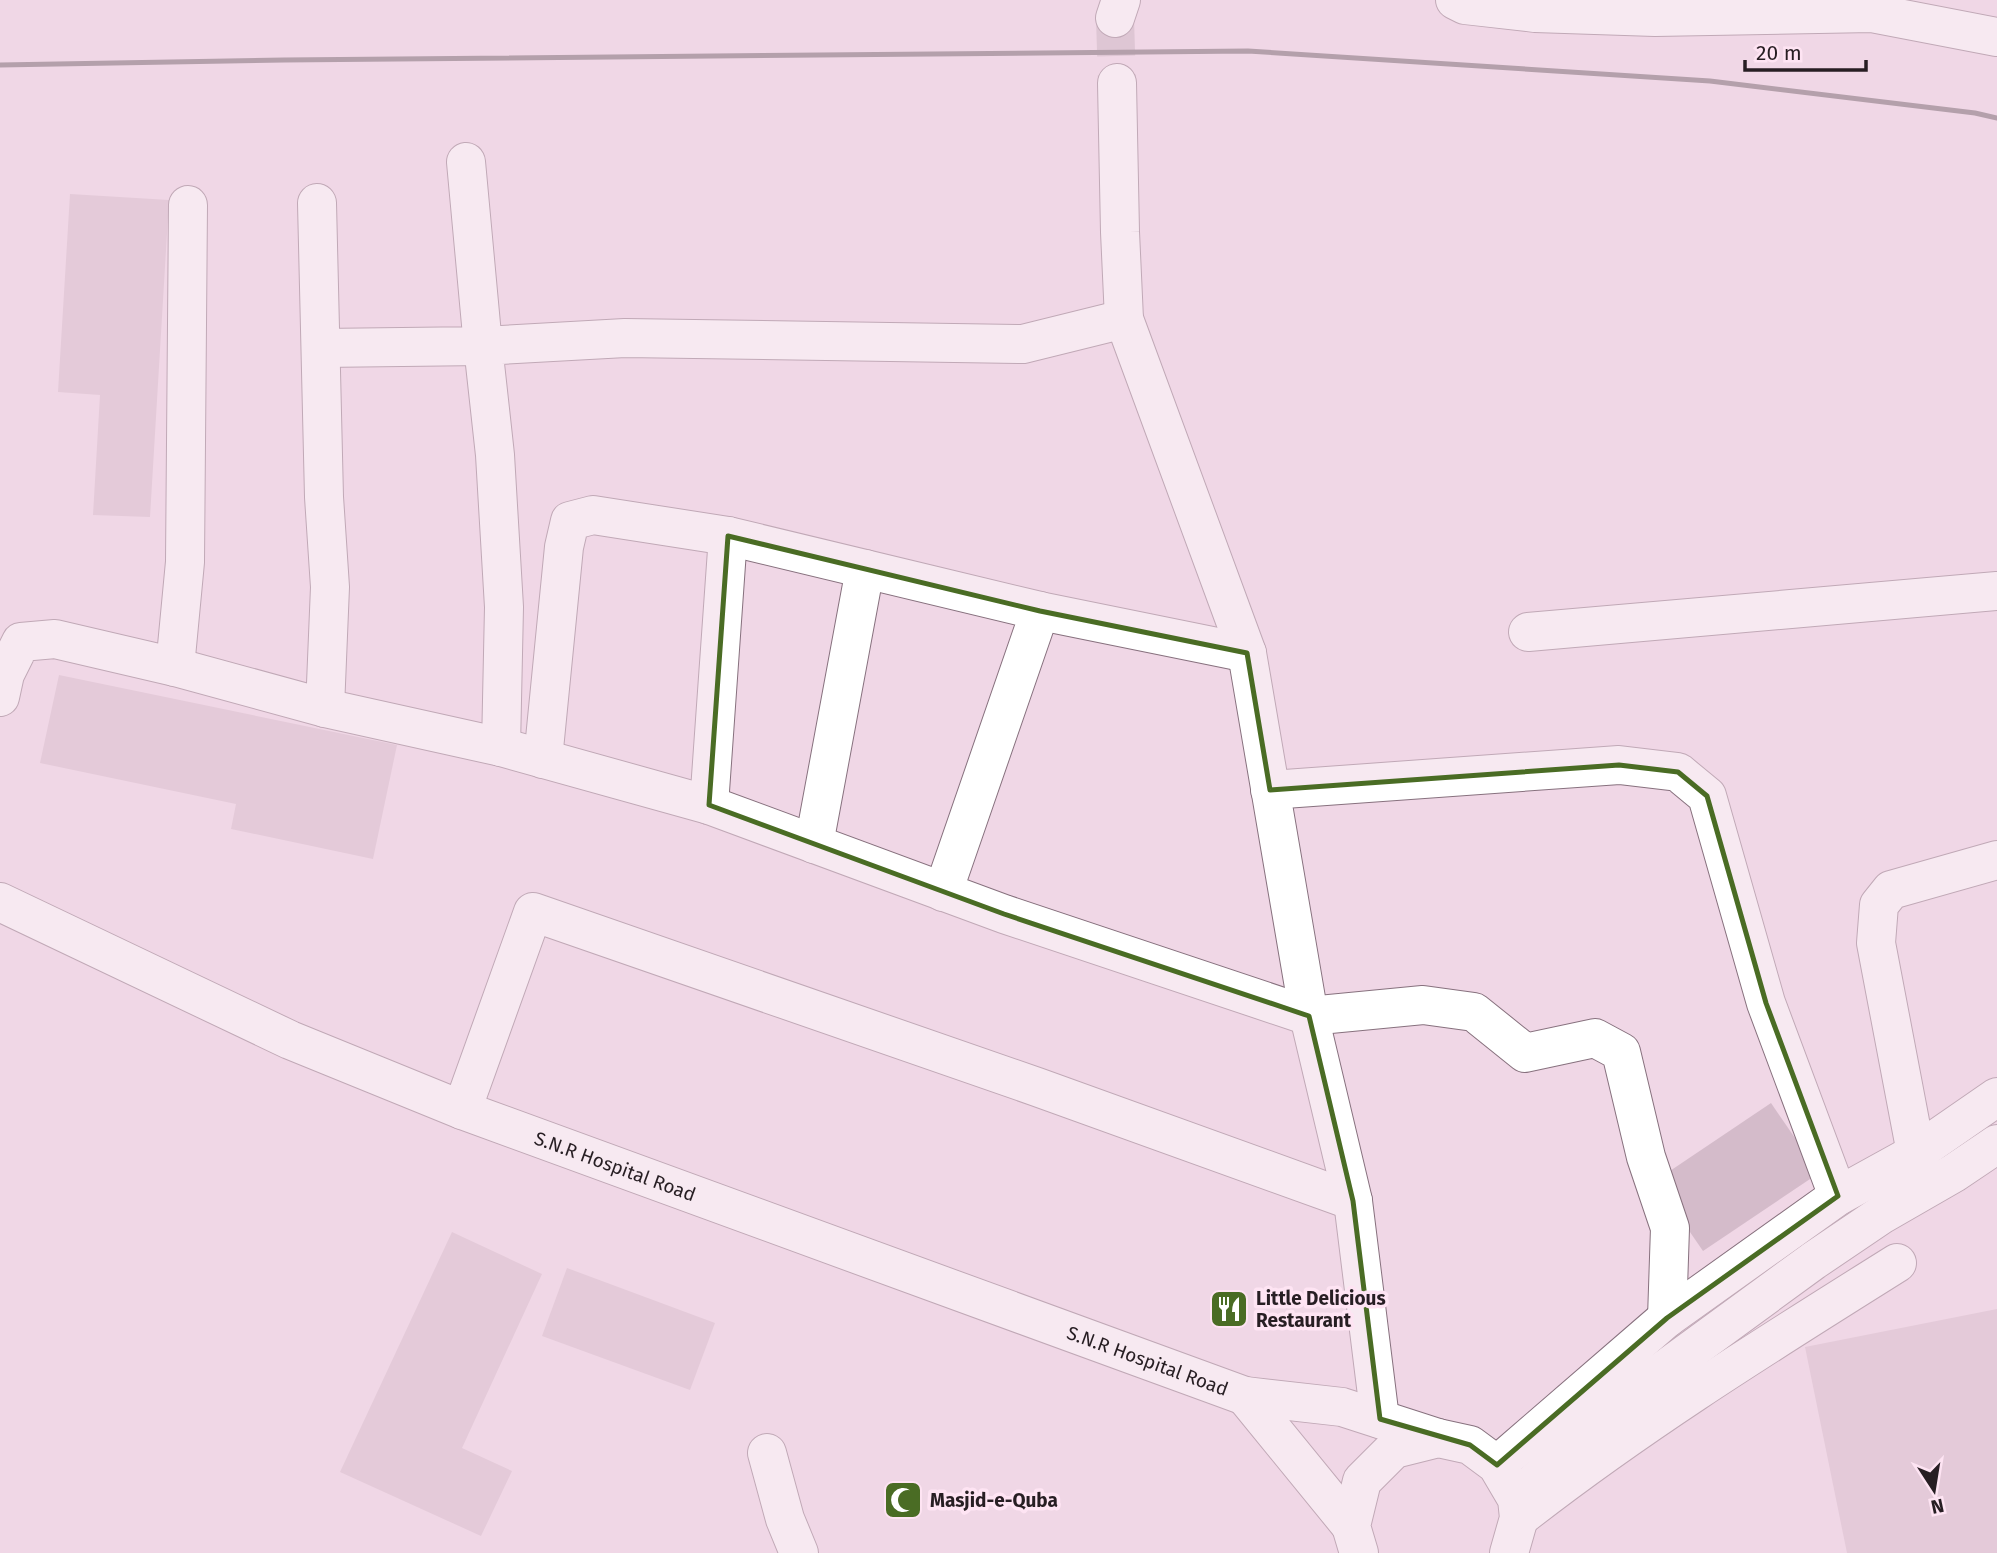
<svg xmlns="http://www.w3.org/2000/svg" width="1997" height="1553" font-family="'Fira Sans',sans-serif">
<style>
.building{fill:#d4bbca}
.lines{fill:none;stroke-linecap:round;stroke-linejoin:round}
.street-tunnel{stroke:#c8b2bf;stroke-width:38;stroke-dasharray:38 19;stroke-linecap:butt}
.street-casing{stroke:#87717e;stroke-width:40}
.secondary-casing{stroke:#87717e;stroke-width:40}
.primary-casing{stroke:#87717e;stroke-width:40}
.street{stroke:#fff;stroke-width:38}
.secondary{stroke:#fff;stroke-width:38}
.primary{stroke:#fff;stroke-width:38}
.rail{stroke:#6b5d65;stroke-width:5}
.marked{fill:none;stroke:#4a6c24;stroke-width:5;stroke-linejoin:round}
.labels{text-anchor:middle;stroke-width:7;stroke-linejoin:round;paint-order:stroke}
.street-label{font-size:19px;fill:#271e23;stroke:#fee4f3}
.poi-label{font-size:19px;font-weight:bold;fill:#271e23;stroke:#fee4f3;text-anchor:start}
</style>
<rect width="100%" height="100%" fill="#f0d7e6"/>
<g class="building">
<path d="M70,194L169,200L150,517L93,515L100,395L58,392Z"/>
<path d="M59,675L397,745L373,859L231,829L236,804L40,763Z"/>
<path d="M1771,1103L1819,1173L1703,1251L1655,1181Z"/>
<path d="M452,1232L542,1274L462,1448L512,1471L481,1536L340,1472Z"/>
<path d="M567,1268L715,1323L690,1390L542,1336Z"/>
<path d="M1997,1309V1553H1847L1805,1347Z"/>
</g>
<g class="lines">
<path class="street-tunnel" d="M1115,18L1117,83"/>
<defs>
<g id="street">
<path d="M1455,0L1465,5L1535,13L1655,17L1872,13L1997,37"/>
<path d="M1115,18L1121,0"/>
<path d="M1117,83L1120,232L1124,319L1247,653L1309,1016L1353,1201L1380,1419"/>
<path d="M317,203L324,497L330,587L325,708"/>
<path d="M321,348L483,346L466,162"/>
<path d="M1528,632L1997,591"/>
<path d="M175,667L185,562L188,205"/>
<path d="M0,697L5,674L21,642L55,639L175,667L325,708L501,747L709,805L1004,914L1309,1016L1423,1005L1474,1012L1525,1053L1595,1038L1621,1052L1646,1157L1670,1228L1667,1318"/>
<path d="M501,747L504,607L495,455L483,346L625,338L1023,344L1124,319"/>
<path d="M543,759L564,547L570,521L593,515L728,536L1040,611L1247,653"/>
<path d="M1270,790L1619,765L1678,772L1707,796L1766,1003L1838,1196"/>
<path d="M709,805L728,536"/>
<path d="M814,844L865,569"/>
<path d="M943,892L1040,611"/>
<path d="M462,1110L533,912L1037,1087L1353,1201"/>
<path d="M1916,1153L1876,943L1879,905L1891,890L1997,860"/>
<path d="M767,1453L785,1519L799,1553"/>
<path d="M1519,1518C1639,1424 1768,1344 1897,1263"/>
</g>
<g id="secondary">
<path id="s1" d="M0,902L290,1040L462,1110L1245,1396L1342,1407L1438,1438"/>
<path d="M1245,1396L1351,1526"/>
</g>
<g id="primary">
<path d="M1497,1465L1667,1318L1838,1196L1916,1153L1997,1097"/>
<path d="M1517,1499L1616,1405L1813,1261L1881,1215L1954,1173L1997,1144"/>
<path d="M1359,1553L1351,1526L1362,1481L1394,1449L1438,1438L1470,1445L1497,1465L1517,1499L1519,1518L1509,1553"/>
</g>
</defs>
<use href="#street" class="street-casing"/>
<use href="#secondary" class="secondary-casing"/>
<use href="#primary" class="primary-casing"/>
<use href="#street" class="street"/>
<use href="#secondary" class="secondary"/>
<use href="#primary" class="primary"/>
<path class="rail" d="M0,65L284,60L1248,51L1710,81L1975,113L1997,118"/>
</g>
<path d="M0 0H1997V1553H0ZM728,536L1040,611L1247,653L1270,790L1619,765L1678,772L1707,796L1766,1003L1838,1196L1667,1318L1497,1465L1470,1445L1380,1419L1353,1201L1309,1016L1004,914L709,805Z" fill="#f0d7e6" fill-opacity=".55" fill-rule="evenodd"/>
<path class="marked" d="M728,536L1040,611L1247,653L1270,790L1619,765L1678,772L1707,796L1766,1003L1838,1196L1667,1318L1497,1465L1470,1445L1380,1419L1353,1201L1309,1016L1004,914L709,805Z"/>
<defs>
<symbol id="restaurant-square" viewBox="-11 -11 22 22"><rect x="-9" y="-9" width="18" height="18" rx="4" fill="#4a6c24" stroke="#fee4f3"/><path d="M-5-6h1v4h1v-4h1v4h1v-4h1v5L-1.5 .5V6h-2V.5L-5-1ZM5-6V6H3V1.5H1.5Q1.5-4 5-6Z" fill="#fff"/></symbol>
<symbol id="mosque-square" viewBox="-11 -11 22 22"><rect x="-9" y="-9" width="18" height="18" rx="4" fill="#4a6c24" stroke="#fee4f3"/><path d="M3.5-4.9A6 6 0 1 0 3.5 4.9A5 5 0 1 1 3.5-4.9Z" fill="#fff"/></symbol>
</defs>
<g fill-rule="evenodd">
<use href="#restaurant-square" x="1207" y="1287" width="44" height="44"/>
<use href="#mosque-square" x="881" y="1478" width="44" height="44"/>
</g>
<g class="labels">
<g class="street-label">
<text dy="7" stroke="none"><textPath href="#s1" startOffset="670">S.N.R Hospital Road</textPath></text>
<text dy="7" stroke="none"><textPath href="#s1" startOffset="1237">S.N.R Hospital Road</textPath></text>
</g>
<g class="poi-label">
<text x="1256" y="1305">Little Delicious<tspan x="1256" dy="22">Restaurant</tspan></text>
<text x="930" y="1507">Masjid-e-Quba</text>
</g>
</g>
<g transform="translate(1934 1490) rotate(168)" stroke="#fee4f3" stroke-width="5" paint-order="stroke">
<path d="M0-5L12 26L0 18L-12 26Z" fill="#271e23"/>
<text y="-10" font-size="19" font-weight="bold" text-anchor="middle" fill="#271e23">N</text>
</g>
<path d="M1745 60v10h121v-10" fill="none" stroke="#271e23" stroke-width="3.5"/>
<text x="1756" y="60" font-size="21" fill="#271e23" stroke="#fee4f3" stroke-width="5" paint-order="stroke">20 m</text>
</svg>
